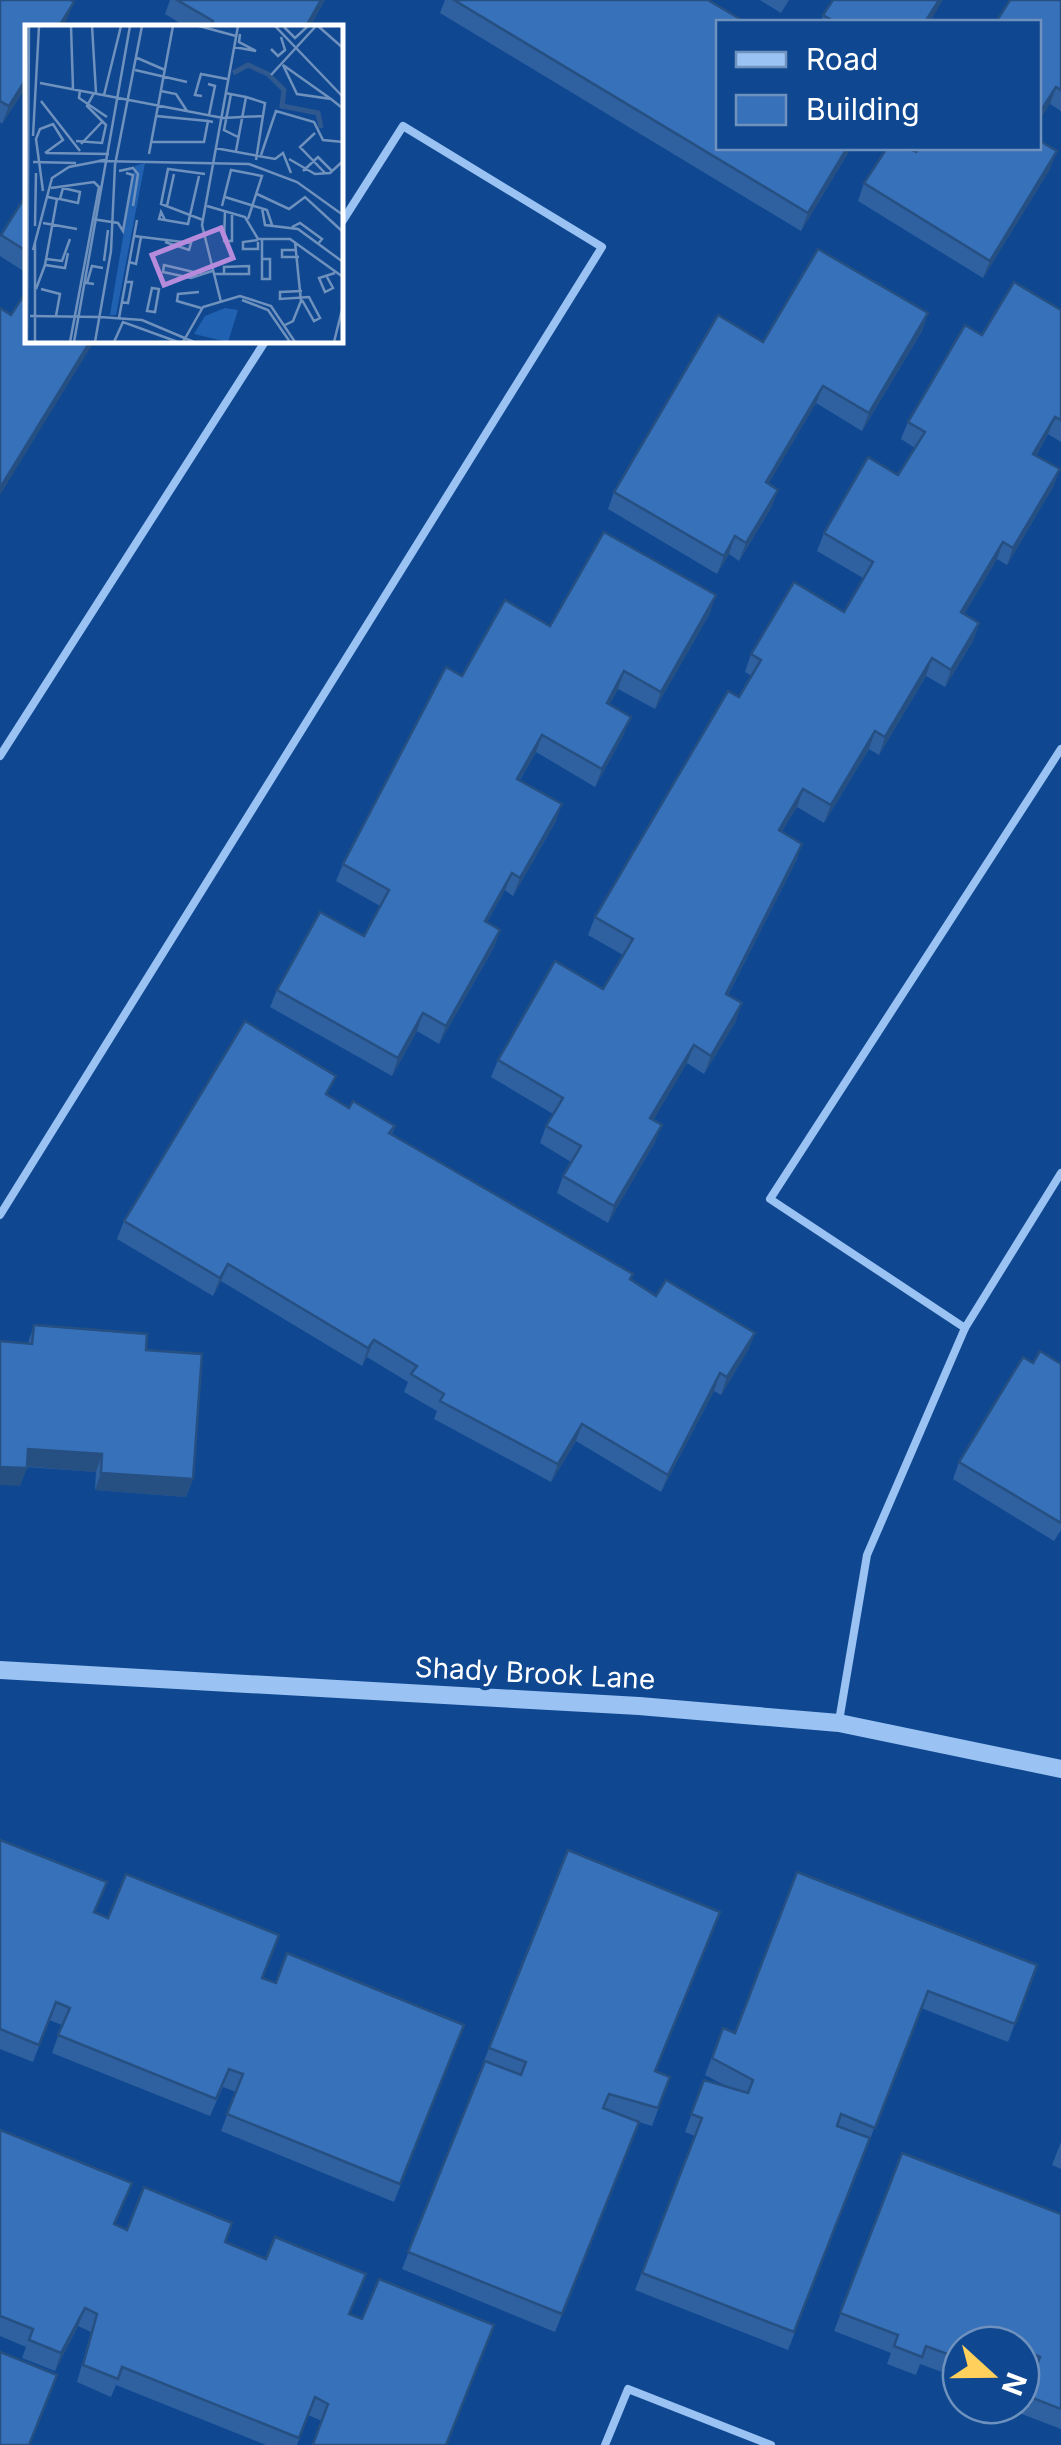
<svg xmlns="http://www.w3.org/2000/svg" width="1061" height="2445" font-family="Inter,sans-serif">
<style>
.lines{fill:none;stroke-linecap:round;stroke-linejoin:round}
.service{stroke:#9ac2f3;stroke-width:8}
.tertiary{stroke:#9ac2f3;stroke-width:18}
.wall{fill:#2f61a0}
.shaded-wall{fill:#264f82}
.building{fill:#3771ba;stroke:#264f82;stroke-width:2.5}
.labels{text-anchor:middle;stroke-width:8;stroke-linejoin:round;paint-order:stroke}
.street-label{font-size:28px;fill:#fff;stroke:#0f4891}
.inset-river{fill:none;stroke:#2f588e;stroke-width:5}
.inset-road{fill:none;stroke:#6f91bd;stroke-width:2.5}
.view{fill:#b68bdc;fill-opacity:0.15;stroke:#b68bdc;stroke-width:5}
.inset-edge{fill:none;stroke:#fff;stroke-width:5}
</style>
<rect width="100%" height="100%" fill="#0f4891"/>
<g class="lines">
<g class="service">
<path d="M1061,749L770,1199L965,1328L1061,1173"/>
<path d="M0,756L266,340"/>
<path d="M0,1215L602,247L403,126L340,225"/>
<path d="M839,1721L867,1555L965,1328"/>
<path d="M605,2445L628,2389L771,2445"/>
</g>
<path class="tertiary" d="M0,1670L639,1706L839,1723L1061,1769"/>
</g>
<g class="wall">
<path d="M0,0L67,20L28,28V84L2,124L0,122Z"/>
<path d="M170,0H325L309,28H188L165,14Z"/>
<path d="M445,0H708L718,148H851L801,231L440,13Z"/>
<path d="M760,0H789L781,13Z"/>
<path d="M1061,0V111L1050,104Z"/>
<path d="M823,15L930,22H821Z"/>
<path d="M916,152L1050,169L983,278L858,201L864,183Z"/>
<path d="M28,192V274L0,256V237Z"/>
<path d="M1061,310V442L1048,434L1036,456L1060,469L1053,487L1007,565L997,559L964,614L979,623L973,641L945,687L926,676L879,755L869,749L824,823L797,807L782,831L802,844L796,861L728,995L736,1021L704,1074L687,1063L653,1120L655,1142L608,1223L557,1193L563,1176L571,1162L540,1143L546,1126L553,1114L491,1077L498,1060L603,989L623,955L588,935L595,917L739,697L752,676L745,672L751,654L844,612L863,578L817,551L824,533L898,475L915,448L901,439L908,422L982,335Z"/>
<path d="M928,313L922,331L862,431L816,403L768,484L778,490L771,508L739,561L729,554L717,574L608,509L614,492L763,342Z"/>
<path d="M710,613L655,709L618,689L609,705L624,734L595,787L536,752L520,780L556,821L513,896L505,890L487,922L500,930L494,947L439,1044L417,1031L392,1076L270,1007L277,990L364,936L380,906L336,881L343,864L462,676L550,626Z"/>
<path d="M328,1096L349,1108L395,1126L392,1134L633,1274L631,1280L656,1296L755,1333L748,1350L721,1395L714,1391L661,1492L576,1441L551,1482L434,1419L437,1411L404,1392L408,1382L367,1357L362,1366L221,1281L213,1296L117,1239L124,1221Z"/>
<path d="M34,1325L146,1350L193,1479L186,1497L95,1490L96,1472L27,1467L20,1486L28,1343Z"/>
<path d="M1033,1363L1061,1364V1530L1054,1541L953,1479L959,1462Z"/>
<path d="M0,1840L95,1913L262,1978L457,2042L394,2202L221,2131L236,2092L223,2087L210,2116L52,2053L62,2025L49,2020L33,2062L0,2049Z"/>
<path d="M1037,1965L1008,2042L921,2008L788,2350L635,2290L695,2136L685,2132L704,2080L726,2086L705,2075L723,2028L735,2033Z"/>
<path d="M489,2048L656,2071L670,2077L652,2126L639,2122L555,2332L402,2269Z"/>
<path d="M0,2130L115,2225L127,2230L226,2242L350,2314L362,2319L322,2421L308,2415L297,2445H266L116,2385L111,2397L77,2382L91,2332L78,2326L55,2371L22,2358L26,2347L0,2336Z"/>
<path d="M1061,2142V2169L1052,2165Z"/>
<path d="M902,2153L1061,2214V2429L1019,2413L1033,2374L1021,2370V2345H961V2379L920,2364L916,2375L887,2364L891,2353L834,2331Z"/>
</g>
<g class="shaded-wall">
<path d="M321,0H325L309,28H305Z"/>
<path d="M939,0H943L930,22H925Z"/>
<path d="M74,2L67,20L63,28H58Z"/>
<path d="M28,76V84L2,124L9,106Z"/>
<path d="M1056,87L1050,104L1038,123V115Z"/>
<path d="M847,148H851L801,231L808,213Z"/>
<path d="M1057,151L1050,169L983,278L990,261Z"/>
<path d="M928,313L922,331L862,431L869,413Z"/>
<path d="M91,340H95L0,495V488Z"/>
<path d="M823,386L816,403L759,500L766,482Z"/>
<path d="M1055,417L1048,434L1027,472L1033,454Z"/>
<path d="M1060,469L1053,487L1007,565L1013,548Z"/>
<path d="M778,490L771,508L739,561L746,543Z"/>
<path d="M735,536L729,554L717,574L724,556Z"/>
<path d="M1003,542L997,559L955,630L961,612Z"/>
<path d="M716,595L710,613L655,709L661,692Z"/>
<path d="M979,623L973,641L945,687L951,670Z"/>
<path d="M932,658L926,676L879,755L885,737Z"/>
<path d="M624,671L618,689L600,721L607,703Z"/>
<path d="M631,717L624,734L595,787L602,769Z"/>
<path d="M875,731L869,749L824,823L831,805Z"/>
<path d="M542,735L536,752L510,796L517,779Z"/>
<path d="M803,789L797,807L772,847L779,830Z"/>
<path d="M562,804L556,821L513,896L520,878Z"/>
<path d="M802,844L796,861L719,1012L726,994Z"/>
<path d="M512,873L505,890L478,938L485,921Z"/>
<path d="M500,930L494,947L439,1044L446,1026Z"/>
<path d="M742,1003L736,1021L704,1074L711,1056Z"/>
<path d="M423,1013L417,1031L392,1076L398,1058Z"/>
<path d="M694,1045L687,1063L644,1136L650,1118Z"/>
<path d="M662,1125L655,1142L608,1223L614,1206Z"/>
<path d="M228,1264L221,1281L213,1296L220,1278Z"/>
<path d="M755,1333L748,1350L721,1395L727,1377Z"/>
<path d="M374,1340L367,1357L362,1366L368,1348Z"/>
<path d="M720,1373L714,1391L661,1492L668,1475Z"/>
<path d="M582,1424L576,1441L551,1482L558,1464Z"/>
<path d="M28,1449L102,1454L96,1472L22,1466Z"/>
<path d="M0,1467L27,1468L20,1486L0,1485Z"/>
<path d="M101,1473L193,1479L186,1497L95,1490Z"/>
<path d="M85,2308L78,2326L55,2371L61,2353Z"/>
</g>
<g class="building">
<path d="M0,0H70L74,2L58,28H28V76L9,106L0,101Z"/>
<path d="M177,0H321L305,28H209L213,21Z"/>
<path d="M454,0H708L745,22H718V148H847L808,213Z"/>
<path d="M833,0H939L925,22H835L823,15Z"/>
<path d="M1010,0H1061V90L1056,87L1038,115V22H996Z"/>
<path d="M1038,140L1057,151L990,261L864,183L887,148H908L916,152L919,148H1038Z"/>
<path d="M28,192V252L1,235Z"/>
<path d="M818,249L928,313L869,413L823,386L766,482L778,490L746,543L735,536L724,556L614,492L718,315L763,342Z"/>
<path d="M1014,282L1061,310V420L1055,417L1033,454L1060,469L1013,548L1003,542L961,612L979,623L951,670L932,658L885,737L875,731L831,805L803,789L779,830L802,844L726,994L742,1003L711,1056L694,1045L650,1118L662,1125L614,1206L563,1176L581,1146L546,1126L563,1098L498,1060L555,961L603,989L633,939L595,917L728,691L739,697L761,660L751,654L794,582L844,612L873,562L824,533L868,457L898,475L925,432L908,422L965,325L982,335Z"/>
<path d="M28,289V340H91L0,488V308L11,315Z"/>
<path d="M604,532L716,595L661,692L624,671L607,703L631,717L602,769L542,735L517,779L562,804L520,878L512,873L485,921L500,930L446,1026L423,1013L398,1058L277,990L320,912L364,936L389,890L343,864L446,667L462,676L505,600L550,626Z"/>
<path d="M245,1021L336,1076L326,1094L349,1108L353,1101L395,1126L389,1133L633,1274L630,1279L656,1296L666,1280L755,1333L727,1377L720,1373L668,1475L582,1424L558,1464L440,1401L444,1394L411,1374L417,1366L374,1340L368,1348L228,1264L220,1278L124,1221Z"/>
<path d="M34,1325L147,1334L146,1350L202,1354L193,1479L101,1473L102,1454L28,1449L27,1468L0,1467V1341L32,1344Z"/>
<path d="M1040,1351L1061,1364V1523L959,1462L1023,1357L1033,1363Z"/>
<path d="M0,1840L107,1882L94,1912L108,1918L126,1874L279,1935L262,1978L276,1983L287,1953L464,2025L400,2184L227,2114L243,2074L229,2069L216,2099L58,2035L70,2008L56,2002L39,2045L0,2029Z"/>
<path d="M568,1850L720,1912L655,2071L670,2077L658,2108L609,2094L603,2108L639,2122L562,2314L408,2252L485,2061L521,2075L526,2062L489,2048Z"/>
<path d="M797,1872L1037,1965L1015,2024L928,1991L875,2128L841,2114L837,2126L870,2138L794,2332L642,2273L702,2118L691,2114L704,2080L748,2093L753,2080L712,2058L723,2028L735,2033Z"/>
<path d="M0,2130L132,2183L114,2224L127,2230L144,2187L232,2223L225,2242L266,2259L275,2237L366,2274L349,2314L362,2319L379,2279L494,2325L446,2445H314L313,2444L328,2404L315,2397L299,2438L122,2367L118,2379L83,2365L97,2314L85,2308L61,2353L29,2340L33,2329L0,2316Z"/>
<path d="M902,2153L1061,2214V2409L1025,2395L1040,2357L1026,2351L1021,2363V2345H961V2359L926,2346L922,2357L894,2346L898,2335L840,2313Z"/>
<path d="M0,2352L57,2375L29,2445H0Z"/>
</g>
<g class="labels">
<g class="street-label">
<text transform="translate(535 1673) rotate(3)" y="10">Shady Brook Lane</text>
</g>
</g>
<g transform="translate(25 25)">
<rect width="318" height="318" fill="#0f4891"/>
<path d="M120,138L91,290H85L110,141ZM200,283L213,285L203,317L169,309L180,291Z" fill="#2062b1"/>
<path class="inset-river" d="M208,48L223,40L243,49L259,65L257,81L293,88L296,103"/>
<path class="inset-road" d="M46,1L48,64M67,1L71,68M174,1L211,11M250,1L318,72M293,1L318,23M259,2L270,13L283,1M209,22L231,26L214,17L215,9M246,24L253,31L260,25L256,12M110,32L140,45M110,45L162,57M246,50L291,1M15,58L198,93L238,91M183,59L190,61L184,90M55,65L54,73L82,92M136,66L151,69L162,86M200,68L221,72L211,126M206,69L199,105L213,112M79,70L96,1M177,71L170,70L176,49L202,54M221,72L240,78L231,135M306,74L258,40L272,69L306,74L316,82M16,76L55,126M131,91L183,96M290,108L275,122L301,149M8,111L14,1M51,116L77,118L81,100L62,81L69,68M126,117H179L183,96L188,97M56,119L77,97M190,123L250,134L258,128L266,148M21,128L84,129M124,129L148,1M236,130L251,86L289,97L298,115L318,117M264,134L290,149L305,148L318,136M73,136L224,139L272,157L318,190M8,137L51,138M94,146L108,143L113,149L108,181M278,146L293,132L307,146M26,163L69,157L74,162L45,317M18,166L11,114L15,104L28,99L38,115L20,128M232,169L264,184L280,172L318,207M200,172L242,185L247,200M32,174H35L53,178L55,167L38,163L35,174M142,181L149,149M182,181L220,192L233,214H265L318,252M197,181L206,145L237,151L223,194M237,183L240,200L273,204L318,237M200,186L199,216H207V187M67,194L93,198L98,206L108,150L101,148M140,195L136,187L134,194L163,199L174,151M178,195L136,179L143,144L180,149M18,198L52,204M10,201L11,148M267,202L275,198L297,214L293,219M109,211L166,218L164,225L140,217M237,215V254H245V234H237M233,217V224H218V217L233,215M10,218V317M8,225L27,153L44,142L80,135M272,225H257V232H274M21,234L37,236L45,214M79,236L83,205M104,237L111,239L116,212M20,240L32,174L23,172M177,249L139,240L138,247L166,253L187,246M188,249H224V241L199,242V249M302,252L308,263L300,267L294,253L310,248M69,259L62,258L67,241L78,243M127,263L134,264L130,287L122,286ZM11,264L20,240L40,243L43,228M16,264L35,269L31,291M174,267L153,269L152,276L176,283M217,275L243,285L265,317M277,275L289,296L295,293L284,272L255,274V267L277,266M96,277L103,278L107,257H100M196,277L177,200L213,1M5,291L74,292M75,292L117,295L169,317M94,293L112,195M258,301L268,296L276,276L270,217M2,317L4,1M49,317L105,1M70,317L86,226L90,140L117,1M89,317L98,297L153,317M158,317L178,282L215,271L246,281L270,317M309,317L318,281"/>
<path class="view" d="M196,203L208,233L139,260L127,230Z"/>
<rect width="318" height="318" class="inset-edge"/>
</g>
<rect x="716" y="20" width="325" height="130" fill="#0f4891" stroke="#6f91bd" stroke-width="2.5"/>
<rect x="736" y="52" width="50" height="15" fill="#9ac2f3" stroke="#6f91bd" stroke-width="2.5"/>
<text x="806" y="70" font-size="30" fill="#ffffff">Road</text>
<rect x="736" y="95" width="50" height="30" fill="#3771ba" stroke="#6f91bd" stroke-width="2.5"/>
<text x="806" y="120" font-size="30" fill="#ffffff">Building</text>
<g transform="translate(991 2375) rotate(111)"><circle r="48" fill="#0f4891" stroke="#6f91bd" stroke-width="2.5"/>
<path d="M0-8L18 38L0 25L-18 38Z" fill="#ffd05c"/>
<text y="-15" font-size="28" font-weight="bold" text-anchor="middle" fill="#ffffff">N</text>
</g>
</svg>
